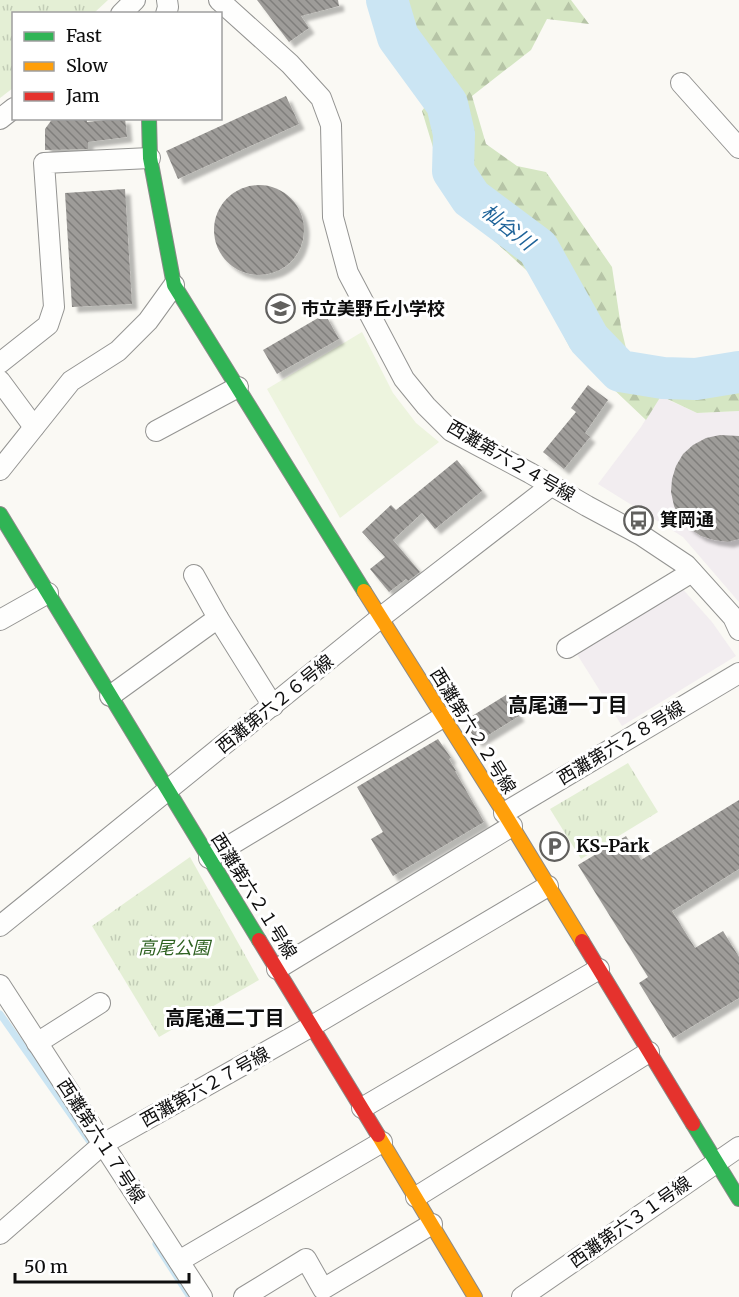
<svg xmlns="http://www.w3.org/2000/svg" width="739" height="1297" font-family="Merriweather,'Noto Sans JP',serif">
<style>
.industrial{fill:#f2edf0}
.forest{fill:url(#forest-firs)}
.park{fill:url(#park-tufts)}
.pitch{fill:#edf4de}
.lines{fill:none;stroke-linecap:round;stroke-linejoin:round}
.stream{stroke:#cbe5f3;stroke-width:7}
.river{stroke:#cbe5f3;stroke-width:42}
.building{fill:url(#building-back-hatch);filter:url(#shadow)}
.street-casing{stroke:#949492;stroke-width:22}
.fast-casing{stroke:#8b8a88;stroke-width:16}
.slow-casing{stroke:#8b8a88;stroke-width:16}
.jam-casing{stroke:#8b8a88;stroke-width:16}
.street{stroke:#fefefd;stroke-width:20}
.fast{stroke:#30b455;stroke-width:14}
.slow{stroke:#ff9f0a;stroke-width:14}
.jam{stroke:#e5322d;stroke-width:14}
.labels{text-anchor:middle;stroke-width:6;stroke-linejoin:round;paint-order:stroke}
.poi-label{font-size:18px;font-weight:bold;fill:#0e0e0e;stroke:#fff;text-anchor:start}
.street-label{font-size:18px;fill:#0e0e0e;stroke:#fff}
.park-label{font-size:18px;font-style:italic;fill:#2f6222;stroke:#fff}
.water-label{font-size:20px;font-style:italic;fill:#1e6399;stroke:#fff}
.neighbourhood-label{font-size:20px;font-weight:bold;fill:#0e0e0e;stroke:#fff}
</style>
<defs>
<pattern id="forest-firs" width="22" height="20" patternUnits="userSpaceOnUse" patternTransform="scale(1.5)"><rect width="22" height="20" fill="#d5e6c3"/><path d="M5 1l3.5 6h-7zM16 11l3.5 6h-7z" fill="#b6c4a6"/></pattern>
<pattern id="park-tufts" width="24" height="20" patternUnits="userSpaceOnUse" patternTransform="scale(1.5)"><rect width="24" height="20" fill="#e4efd5"/><path d="M3 7l-1-3M5 7V3M7 7l1-3M15 17l-1-3M17 17v-4M19 17l1-3" fill="none" stroke="#c2ccb6"/></pattern>
<pattern id="building-back-hatch" width="6" height="6" patternUnits="userSpaceOnUse" patternTransform="scale(1.5)"><rect width="6" height="6" fill="#9e9c99"/><path d="M-1 5l2 2M0 0l6 6M5-1l2 2" fill="none" stroke="#7f7e7b"/></pattern>
<filter id="shadow"><feDropShadow dx="5.5" dy="5.5" stdDeviation="1.5" flood-color="#0004"/></filter>
</defs>
<rect width="100%" height="100%" fill="#faf9f4"/>
<g class="industrial">
<path d="M660,396L697,413L739,411V602L683,537L598,484L641,427Z"/>
<path d="M680,586L712,622L736,656L622,726L575,651Z"/>
</g>
<path class="forest" d="M371,0H571L589,24L547,19L531,50L472,96L486,144L517,166L546,172L612,267L621,327L629,361L644,388L692,390L731,360L739,358V411L697,413L661,396L646,420L570,348L535,278L449,200L422,111L443,80L423,49L414,51Z"/>
<g class="park">
<path d="M0,0H108L94,13L14,14L13,88L0,98Z"/>
<path d="M628,763L658,812L581,859L550,809Z"/>
<path d="M190,857L259,980L159,1037L92,926Z"/>
</g>
<path class="pitch" d="M362,332L393,393L416,423L439,442L340,518L267,389Z"/>
<g class="lines">
<g class="stream">
<path d="M0,1014L95,1149"/>
<path d="M156,1244L190,1297"/>
</g>
<path class="river" d="M387,0L398,37L447,104L454,134L453,171L471,198L538,248L589,339L620,371L663,378L696,379L739,372"/>
</g>
<g class="building">
<path d="M257,0H338L339,6L301,16L309,28L289,42Z"/>
<path d="M286,96L299,124L178,179L166,151Z"/>
<path d="M53,118H87V122L125,118L127,137L88,142V149L45,150V129Z"/>
<circle cx="259" cy="230" r="45"/>
<path d="M125,189L132,304L72,307L65,193Z"/>
<path d="M325,314L339,339L277,374L263,350Z"/>
<path d="M588,385L608,400L585,433L590,437L564,469L543,452L576,412L571,408Z"/>
<path d="M720,435L739,436V539L728,542L714,540L701,536L689,528L680,518L674,506L671,492L672,479L676,466L683,454L693,445L706,438Z"/>
<path d="M457,460L482,491L435,529L422,513L393,540L420,572L408,581L406,579L389,592L370,569L385,557L362,532L391,505L396,510Z"/>
<path d="M506,695L519,716L477,742L464,721Z"/>
<path d="M438,739L451,758L449,759L456,771H455L484,822L393,876L371,839L383,832L357,787Z"/>
<path d="M739,800V869L672,911L695,948L723,931L739,957V998L673,1038L639,983L648,977L578,865L626,836L641,860Z"/>
</g>
<g class="lines">
<defs>
<g id="street">
<path d="M219,0L290,64L321,98L331,125L333,217L348,273L404,379L426,406L451,431L530,473L587,506L641,535L686,565L733,617L739,630"/>
<path d="M121,14L135,0"/>
<path d="M166,14L168,7L167,0"/>
<path d="M681,83L739,148"/>
<path d="M0,119L14,108"/>
<path d="M0,363L48,325L54,307L44,163L150,158"/>
<path d="M0,381L34,427"/>
<path d="M156,431L238,387"/>
<path d="M0,470L71,381L118,351L148,321L174,285"/>
<path d="M194,575L218,618L273,706"/>
<path d="M0,620L48,593"/>
<path d="M567,648L692,572"/>
<path d="M110,696L218,618"/>
<path d="M504,813L739,673"/>
<path d="M209,858L443,717"/>
<path d="M0,926L380,618L552,485"/>
<path d="M277,969L512,826"/>
<path d="M0,985L202,1297"/>
<path d="M37,1043L100,1003"/>
<path d="M362,1108L599,969"/>
<path d="M416,1197L649,1052"/>
<path d="M0,1234L103,1144L312,1026L548,886"/>
<path d="M179,1261L382,1142"/>
<path d="M244,1297L306,1259L323,1289L432,1224"/>
<path d="M522,1297L739,1147"/>
</g>
<g id="fast">
<path d="M149,118L150,158L174,285L364,591"/>
<path d="M0,514L259,940"/>
<path d="M693,1124L739,1199"/>
</g>
<g id="slow">
<path d="M364,591L504,813L582,941"/>
<path d="M378,1135L475,1297"/>
</g>
<g id="jam">
<path d="M259,940L378,1135"/>
<path d="M582,941L693,1124"/>
</g>
</defs>
<use href="#street" class="street-casing"/>
<use href="#fast" class="fast-casing"/>
<use href="#slow" class="slow-casing"/>
<use href="#jam" class="jam-casing"/>
<use href="#street" class="street"/>
<use href="#fast" class="fast"/>
<use href="#slow" class="slow"/>
<use href="#jam" class="jam"/>
</g>
<defs>
<symbol id="school-ring" viewBox="-11 -11 22 22"><circle r="9.5" fill="#fff" stroke="#61605e" stroke-width="1.5"/><path d="M0-5L7-2L0 1L-7-2ZM-4 1L0 2.5L4 1V4Q0 6-4 4Z" fill="#61605e"/></symbol>
<symbol id="bus-ring" viewBox="-11 -11 22 22"><circle r="9.5" fill="#fff" stroke="#61605e" stroke-width="1.5"/><path d="M-5-6H5V4H4V6H2V4H-2V6H-4V4H-5ZM-3.5-4V0h7V-4ZM-3.5 1.2v1.5H-2V1.2ZM2 1.2v1.5H3.5V1.2Z" fill="#61605e"/></symbol>
<symbol id="parking-ring" viewBox="-11 -11 22 22"><circle r="9.5" fill="#fff" stroke="#61605e" stroke-width="1.5"/><path d="M-3.5-5.5H1a3.5 3.5 0 0 1 0 7H-1V5.5H-3.5ZM-1-3.4V-.6H.8a1.4 1.4 0 0 0 0-2.8Z" fill="#61605e"/></symbol>
</defs>
<g fill-rule="evenodd">
<use href="#school-ring" x="264" y="292" width="33" height="33"/>
<use href="#bus-ring" x="622" y="504" width="33" height="33"/>
<use href="#parking-ring" x="538" y="830" width="33" height="33"/>
</g>
<g class="labels">
<g class="poi-label">
<text x="301" y="315">市立美野丘小学校</text>
<text x="660" y="526">箕岡通</text>
<text x="576" y="852">KS-Park</text>
</g>
<g class="street-label">
<text transform="translate(511 461) rotate(30)" y="6">西灘第六２４号線</text>
<text transform="translate(275 704) rotate(-39)" y="6">西灘第六２６号線</text>
<text transform="translate(473 731) rotate(58)" y="6">西灘第六２２号線</text>
<text transform="translate(621 743) rotate(-31)" y="6">西灘第六２８号線</text>
<text transform="translate(254 896) rotate(58)" y="6">西灘第六２１号線</text>
<text transform="translate(205 1087) rotate(-29)" y="6">西灘第六２７号線</text>
<text transform="translate(101 1141) rotate(57)" y="6">西灘第六１７号線</text>
<text transform="translate(630 1222) rotate(-35)" y="6">西灘第六３１号線</text>
</g>
<g class="park-label">
<text x="174" y="954">高尾公園</text>
</g>
<g class="water-label">
<text transform="translate(508 227) rotate(38)" y="7">杣谷川</text>
</g>
<g class="neighbourhood-label">
<text x="568" y="712">高尾通一丁目</text>
<text x="225" y="1025">高尾通二丁目</text>
</g>
</g>
<rect x="12" y="12" width="210" height="108" fill="#ffffff" stroke="#9f9f9f" stroke-width="1.5"/>
<rect x="24" y="32" width="30" height="9" fill="#30b455" stroke="#9f9f9f" stroke-width="1.5"/>
<text x="66" y="42" font-size="18" fill="#0e0e0e">Fast</text>
<rect x="24" y="62" width="30" height="9" fill="#ff9f0a" stroke="#9f9f9f" stroke-width="1.5"/>
<text x="66" y="72" font-size="18" fill="#0e0e0e">Slow</text>
<rect x="24" y="92" width="30" height="9" fill="#e5322d" stroke="#9f9f9f" stroke-width="1.5"/>
<text x="66" y="102" font-size="18" fill="#0e0e0e">Jam</text>
<path d="M15 1273v9h174v-9" fill="none" stroke="#0e0e0e" stroke-width="3"/>
<text x="24" y="1273" font-size="18" fill="#0e0e0e" stroke="#ffffff" stroke-width="4.5" paint-order="stroke">50 m</text>
</svg>
